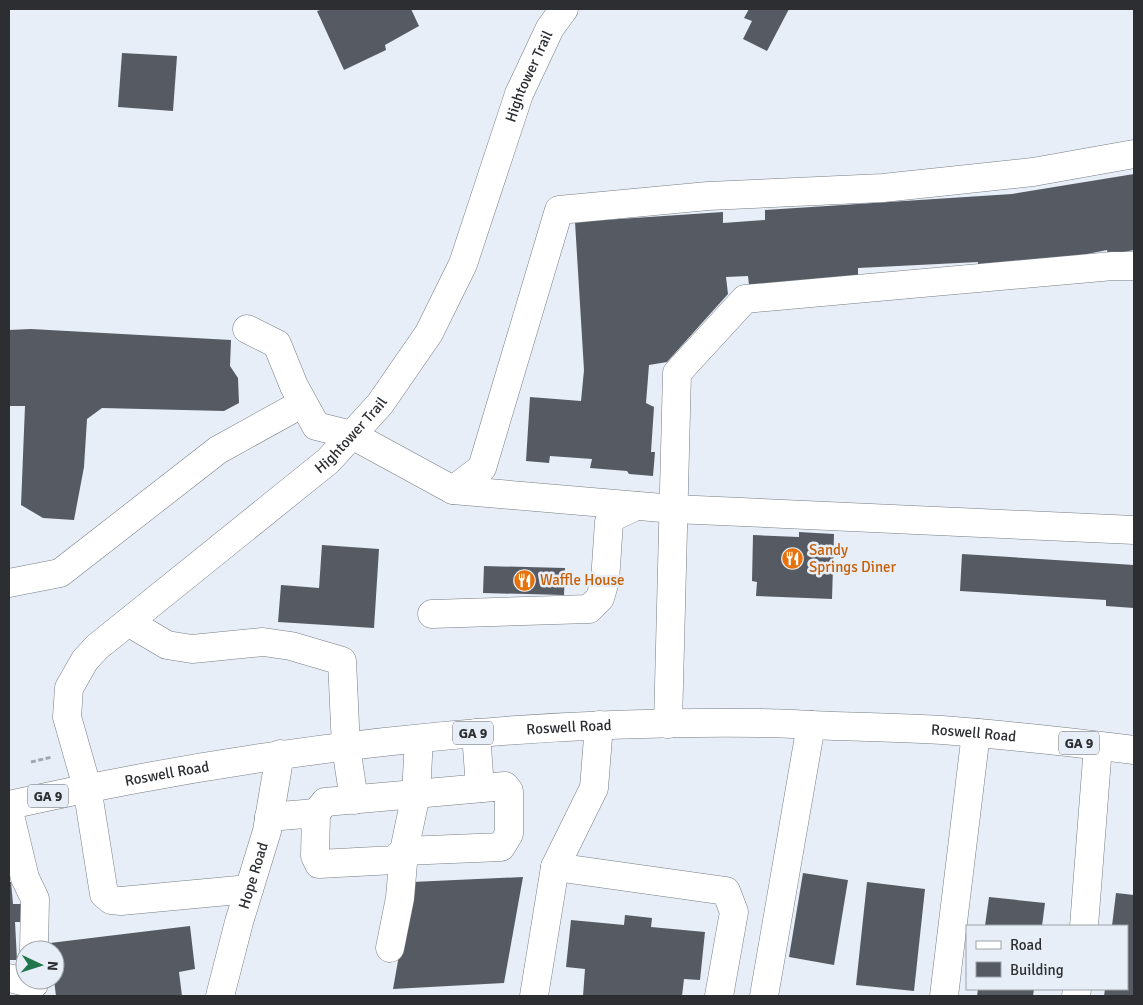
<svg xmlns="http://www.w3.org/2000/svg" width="1143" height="1005" font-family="Signika,sans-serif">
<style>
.building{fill:#565b63}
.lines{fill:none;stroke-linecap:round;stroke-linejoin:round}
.minor-casing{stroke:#777d85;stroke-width:29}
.major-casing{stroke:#777d85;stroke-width:29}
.path{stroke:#a2a7ae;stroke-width:3;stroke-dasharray:5 2.5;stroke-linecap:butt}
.minor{stroke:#fff;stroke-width:28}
.major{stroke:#fff;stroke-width:28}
.labels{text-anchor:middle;stroke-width:5;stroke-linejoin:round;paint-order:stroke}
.shield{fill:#e7eef7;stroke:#64686c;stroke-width:1}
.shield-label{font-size:14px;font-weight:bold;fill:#2c2e31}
.street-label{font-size:15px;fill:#2c2e31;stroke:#e7eef7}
.food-label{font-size:15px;fill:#c56008;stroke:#e7eef7;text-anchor:start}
</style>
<rect width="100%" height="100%" fill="#e7eef7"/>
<g class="building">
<path d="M324,9H411L419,26L385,45L386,50L344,70L317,11Z"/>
<path d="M749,9H789L767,51L743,39L752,21L744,18Z"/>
<path d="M122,53L177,56L173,111L118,107Z"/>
<path d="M1134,174V250L1108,255L1107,250L1024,267L978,270V262L858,268V278L749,285L748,276L726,277L728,294L667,362L649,365L646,403L654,407L651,452H655L653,476L629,474L627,471L590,468L592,459L550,456L549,463L526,461L530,397L581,401L584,370L575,222L723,212V223L765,220V210L1012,194Z"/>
<path d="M31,329L231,340L230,366L238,378L239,403L224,411L102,408L87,419L84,467L74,520L43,518L21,505L25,406H9V330Z"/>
<path d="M799,532L834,534L832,599L756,596L757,582L752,581L753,535L799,537Z"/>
<path d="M322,545L379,549L374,628L278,622L281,585L319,588Z"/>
<path d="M962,554L1134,565V608L1106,606V600L960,591Z"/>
<path d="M484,566L565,568L564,595L483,593Z"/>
<path d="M803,873L848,880L834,965L789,957Z"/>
<path d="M523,877L504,983L393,989L412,882Z"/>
<path d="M9,882H11L13,904H23L24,922H15L17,960H9Z"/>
<path d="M867,882L925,889L914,991L856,985Z"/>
<path d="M1116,893L1134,895V996H1104L1105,989H1127V926H1112Z"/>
<path d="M989,897L1045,903L1042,926H985Z"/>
<path d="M625,915L652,918L651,927L705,932L700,980L684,979L682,996H583L585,969L566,967L571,920L624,925Z"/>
<path d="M190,926L195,969L179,972L182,996H56L54,980L55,950H50V943Z"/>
<path d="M978,989H1034L1033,996H977Z"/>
</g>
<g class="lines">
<defs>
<g id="minor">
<path d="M247,329L277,344L294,386L316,426L352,435L453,490L674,509L1134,530"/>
<path d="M453,490L482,468L559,210L708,196L883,188L1033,172L1134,154"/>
<path d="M9,583L60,573L218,450L303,403"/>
<path d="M432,614L589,609L600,598L605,581L609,522L613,517L636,506"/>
<path d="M128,622L167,645L192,649L263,642L291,646L342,661L346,747L354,800"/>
<path d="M668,724L677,373L745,299L1113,266H1134"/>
<path d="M476,733L480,788"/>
<path d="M9,811L25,878L35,899L34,950"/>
<path d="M269,817L316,813L315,856L319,864L394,860L404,851L501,847L509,834V791L505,786L325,802L316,813"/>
<path d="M555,867L726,891L734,912L719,996"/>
<path id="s1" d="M249,889L121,901L111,900L104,894L87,787L67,717L69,688L85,660L97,647L328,461L380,404L429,333L463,264L519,94L550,28L564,9"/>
<path d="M1084,926L1098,746"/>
<path d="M390,948L400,898L404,851L416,794L419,739"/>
<path d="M9,978L34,984"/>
<path id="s2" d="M220,996L239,922L267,831L280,754"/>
<path d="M534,996L555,867L594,788L599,725"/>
<path d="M764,996L811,725"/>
<path d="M944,996L976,733"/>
<path d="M1076,996L1077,989"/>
</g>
<g id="major">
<path id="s3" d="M9,805C255,750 507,720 760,723C784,723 809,725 834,726C870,727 906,728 942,730C1006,735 1070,742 1134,750"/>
</g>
</defs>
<use href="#minor" class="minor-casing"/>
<use href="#major" class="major-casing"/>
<path class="path" d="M31,762L52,757"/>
<use href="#minor" class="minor"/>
<use href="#major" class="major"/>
</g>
<defs>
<symbol id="restaurant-disc" viewBox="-11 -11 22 22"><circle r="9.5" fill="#e8710a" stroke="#e7eef7"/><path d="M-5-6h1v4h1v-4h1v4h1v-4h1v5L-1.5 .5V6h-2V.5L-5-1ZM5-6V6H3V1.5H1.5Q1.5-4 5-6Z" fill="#fff"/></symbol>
</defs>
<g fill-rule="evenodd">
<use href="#restaurant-disc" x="780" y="546" width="25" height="25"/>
<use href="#restaurant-disc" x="512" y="568" width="25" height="25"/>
</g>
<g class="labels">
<g class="shield">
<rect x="453" y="721.5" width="40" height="23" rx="4"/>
<rect x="1059" y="731.5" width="40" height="23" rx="4"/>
<rect x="28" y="784.5" width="40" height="23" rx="4"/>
</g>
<g class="shield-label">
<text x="473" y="738">GA 9</text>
<text x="1079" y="748">GA 9</text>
<text x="48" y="801">GA 9</text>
</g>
<g class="street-label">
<text dy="5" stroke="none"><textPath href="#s1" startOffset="1144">Hightower Trail</textPath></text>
<text dy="5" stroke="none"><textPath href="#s1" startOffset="739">Hightower Trail</textPath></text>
<text dy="5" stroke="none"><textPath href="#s3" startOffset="566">Roswell Road</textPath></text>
<text dy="5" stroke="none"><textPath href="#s3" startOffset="971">Roswell Road</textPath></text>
<text dy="5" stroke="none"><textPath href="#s3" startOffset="161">Roswell Road</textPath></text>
<text dy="5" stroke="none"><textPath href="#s2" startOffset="125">Hope Road</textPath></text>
</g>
<g class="food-label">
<text x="809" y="555">Sandy<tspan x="809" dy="17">Springs Diner</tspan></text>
<text x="540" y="585">Waffle House</text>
</g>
</g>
<rect width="1143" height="1005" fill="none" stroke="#2c2e31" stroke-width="20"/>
<rect x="966" y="925" width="162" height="65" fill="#e7eef7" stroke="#9ca1a8"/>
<rect x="976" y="941" width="25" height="8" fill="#ffffff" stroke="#9ca1a8"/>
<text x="1010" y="950" font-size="15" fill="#2c2e31">Road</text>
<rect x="976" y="962" width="25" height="15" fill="#565b63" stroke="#9ca1a8"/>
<text x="1010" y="975" font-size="15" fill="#2c2e31">Building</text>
<g transform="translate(40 965) rotate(94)"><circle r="24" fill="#e7eef7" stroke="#9ca1a8"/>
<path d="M0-4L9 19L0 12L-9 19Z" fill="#1e764a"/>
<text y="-8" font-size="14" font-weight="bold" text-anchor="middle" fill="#2c2e31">N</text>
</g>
</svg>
